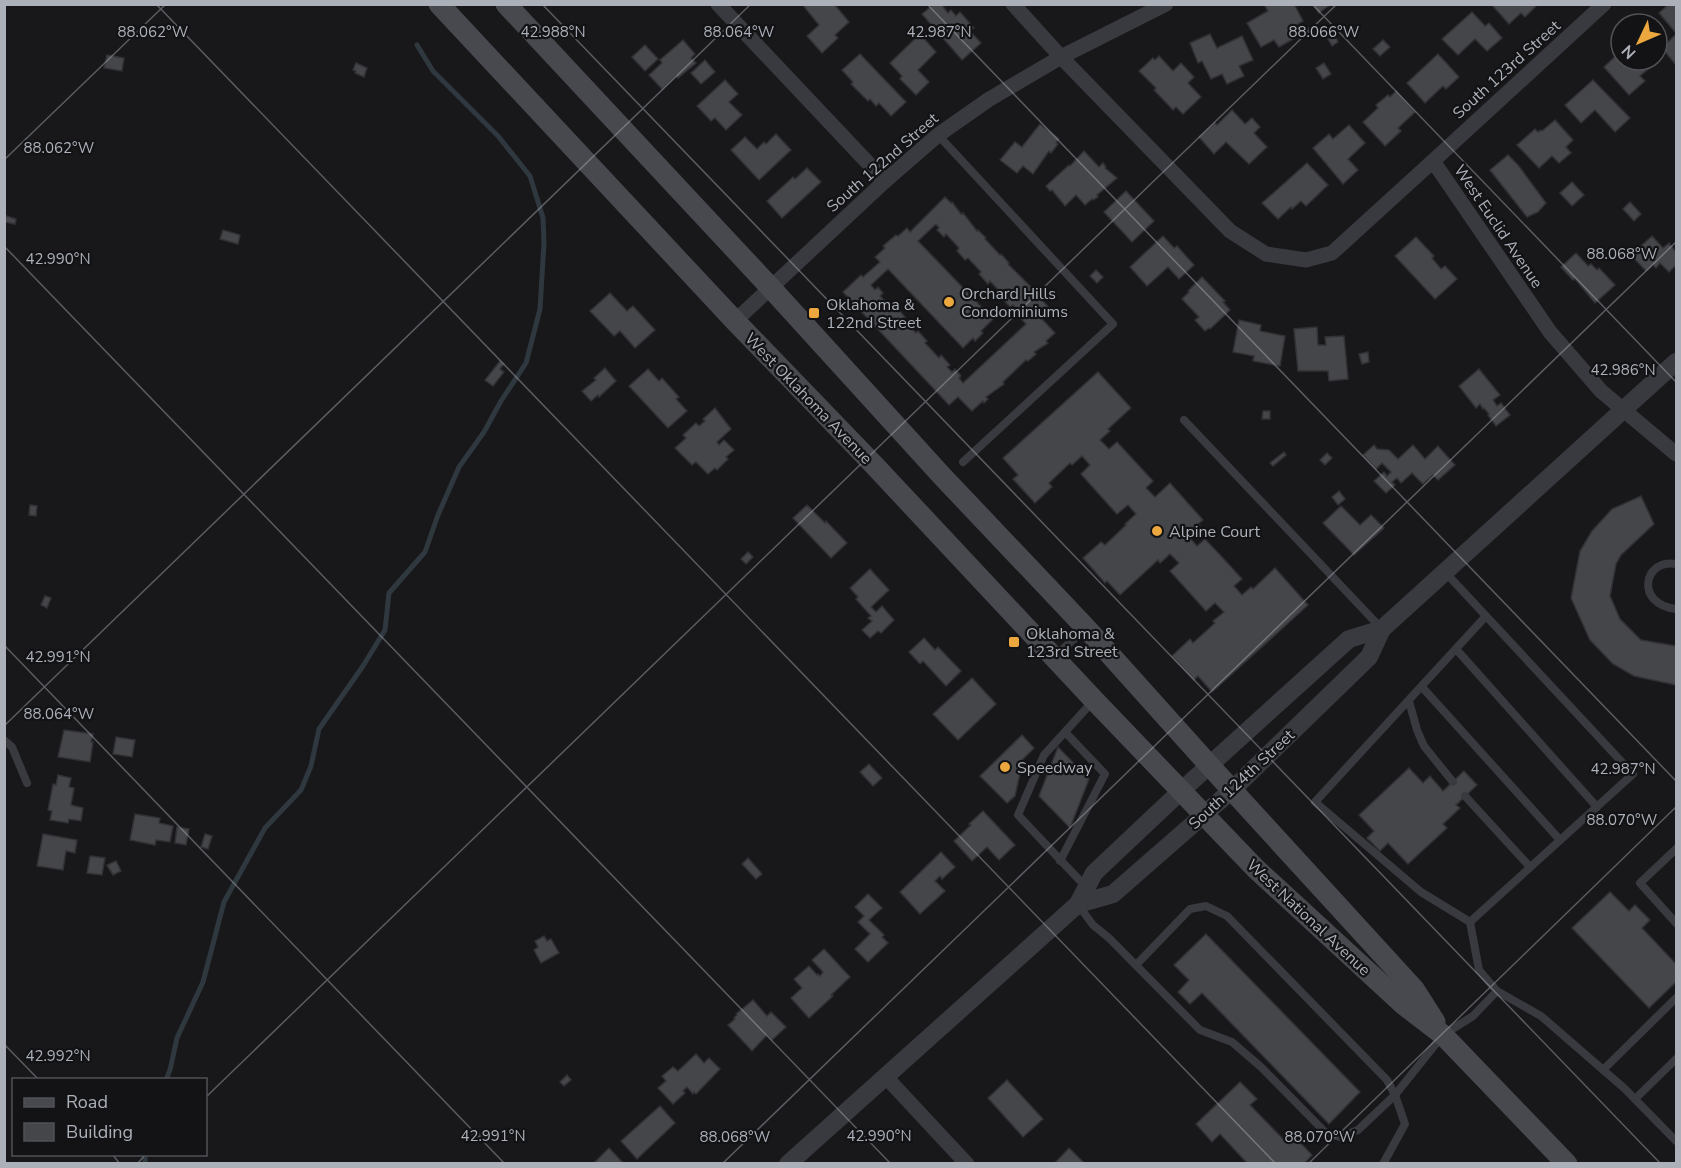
<svg xmlns="http://www.w3.org/2000/svg" width="1681" height="1168" font-family="'Nunito Sans',sans-serif">
<style>
.lines{fill:none;stroke-linecap:round;stroke-linejoin:round}
.stream{stroke:#2e383e;stroke-width:5}
.building{fill:#45464a;stroke:#323236;stroke-width:1.5;fill-rule:evenodd}
.service{stroke:#393a3f;stroke-width:8}
.minor{stroke:#393a3f;stroke-width:15}
.tertiary{stroke:#393a3f;stroke-width:18}
.secondary{stroke:#47494f;stroke-width:21}
.ticks{fill:none;stroke:#abb0b9;stroke-width:1.5;stroke-opacity:0.45}
.poi-dot{fill:#eca83e;stroke:#131315;stroke-width:2}
.labels{text-anchor:middle;stroke-width:4.5;stroke-linejoin:round;paint-order:stroke}
.street-label{font-size:16px;fill:#abb0b9;stroke:#131315}
.poi-label{font-size:16px;fill:#abb0b9;stroke:#131315;text-anchor:start}
.ticks-label{font-size:15px;text-anchor:middle;fill:#abb0b9;stroke:#131315;stroke-width:4.5;stroke-linejoin:round;paint-order:stroke}
</style>
<rect width="100%" height="100%" fill="#18181a"/>
<g class="lines">
<g class="stream">
<path d="M166,1080L170,1070L177,1038L203,982L224,902L265,828L301,790L311,766L319,729L363,666L385,630L389,593L425,552L438,515L459,467L484,432L501,401L526,363L540,309L544,243L543,218L530,176L498,136L433,71L417,45"/>
<path d="M145,1164V1154"/>
</g>
</g>
<g class="building">
<path d="M802,4H834L849,22L835,35L838,38L822,53L807,36L819,25Z"/>
<path d="M934,4H941L948,13L951,10L956,16L960,12L974,28L970,31L981,43L962,60L922,14Z"/>
<path d="M1269,4H1294L1303,21L1290,29L1295,38L1279,47L1274,40L1261,47L1247,23L1268,11L1265,6Z"/>
<path d="M1313,4H1331L1319,13Z"/>
<path d="M1491,4H1538L1525,17L1521,13L1509,24Z"/>
<path d="M1669,4H1676V33L1659,13Z"/>
<path d="M1472,12L1485,26L1489,23L1502,38L1487,51L1475,39L1458,55L1442,39Z"/>
<path d="M1310,27L1315,33L1307,38L1303,32Z"/>
<path d="M920,34L936,52L918,70L929,82L916,95L900,79L902,76L890,63Z"/>
<path d="M1210,34L1217,48L1242,36L1253,60L1239,66L1244,76L1227,84L1222,74L1211,79L1202,61L1198,63L1190,43Z"/>
<path d="M1676,34V65L1662,48Z"/>
<path d="M1335,35L1338,42L1332,46L1328,39Z"/>
<path d="M683,40L695,54L691,58L696,63L678,78L676,76L662,89L649,75L662,63L660,60Z"/>
<path d="M1383,40L1390,47L1380,56L1373,49Z"/>
<path d="M645,45L658,59L645,71L632,57Z"/>
<path d="M1621,51V60H1654L1656,62L1640,76L1645,81L1629,95L1604,67Z"/>
<path d="M860,54L906,102L891,116L879,103L876,106L870,99L868,101L851,84L853,82L842,70Z"/>
<path d="M1438,54L1459,77L1446,89L1443,86L1425,103L1407,83Z"/>
<path d="M107,55L124,58L122,71L104,68Z"/>
<path d="M1159,56L1173,71L1181,63L1194,77L1188,83L1201,97L1183,114L1176,107L1173,110L1154,90L1156,88L1139,71L1153,58L1155,60Z"/>
<path d="M705,60L715,72L701,84L691,73Z"/>
<path d="M356,63L367,68L364,77L355,73L356,71L353,70Z"/>
<path d="M1324,63L1331,74L1323,79L1316,68Z"/>
<path d="M725,80L738,94L729,102L742,115L726,130L715,118L711,121L697,106Z"/>
<path d="M1593,80L1630,118L1615,132L1595,110L1581,123L1565,105Z"/>
<path d="M1396,91L1415,112L1398,128L1401,131L1385,146L1363,122L1378,108L1376,105L1388,95L1390,97Z"/>
<path d="M1232,110L1245,124L1252,118L1260,127L1254,133L1267,147L1249,164L1226,142L1214,154L1199,137L1215,123L1217,125Z"/>
<path d="M1555,120L1573,140L1566,147L1571,153L1559,163L1552,156L1539,168L1517,145L1535,129L1538,132L1541,130L1542,131Z"/>
<path d="M1040,124L1059,139L1056,143L1058,144L1051,153L1049,151L1033,174L1023,166L1017,173L1000,160L1015,142L1022,147Z"/>
<path d="M1349,125L1365,143L1348,159L1358,170L1343,184L1313,148L1329,134L1333,139Z"/>
<path d="M776,134L791,150L759,180L731,150L745,137L757,149L764,142L766,144Z"/>
<path d="M1084,151L1099,167L1103,163L1106,167L1105,168L1117,178L1097,195L1098,197L1093,200L1092,199L1085,205L1076,195L1065,206L1052,190L1050,191L1046,186L1069,165L1070,166Z"/>
<path d="M1508,155L1518,165L1546,203L1538,212L1527,217L1490,170Z"/>
<path d="M1307,163L1328,185L1306,206L1301,201L1292,209L1291,207L1278,219L1262,203Z"/>
<path d="M807,168L821,182L782,218L767,201L793,177L795,179Z"/>
<path d="M1572,182L1584,195L1572,206L1560,193Z"/>
<path d="M1126,191L1154,221L1132,242L1104,212Z"/>
<path d="M945,197L951,203L952,202L961,214L963,213L977,231L978,230L986,238L985,239L1000,255L1001,254L1009,263L1008,264L1031,287L1030,288L1037,295L1039,294L1043,299L1042,300L1050,309L1041,318L1055,333L1046,341L1048,343L1034,352L1036,354L1028,361L1026,360L1003,382L1004,384L986,397L988,399L984,403L983,401L972,411L958,397L949,405L843,292L861,275L863,277L880,262L875,257L885,248L883,246L896,235L898,236L907,228L910,232ZM936,224L939,228L937,230L944,237L946,234L959,248L957,251L965,260L968,258L981,272L979,274L988,284L990,281L1004,296L1002,298L1010,307L1013,305L1018,310L1015,312L1026,324L963,383L959,378L961,376L955,369L952,372L947,367L950,365L941,355L939,358L925,343L927,341L918,331L916,333L902,319L905,317L896,307L894,310L880,296L883,293L878,287L875,290L871,285L888,269L963,348L973,338L975,341L983,333L981,331L993,319L918,241Z"/>
<path d="M1630,202L1641,214L1634,221L1623,209Z"/>
<path d="M6,216L16,219L15,224L5,222Z"/>
<path d="M223,230L240,235L238,244L220,239Z"/>
<path d="M1163,236L1174,248L1177,246L1194,265L1179,279L1168,267L1147,286L1130,267Z"/>
<path d="M1652,236L1663,248L1669,243L1676,252V265L1669,272L1660,263L1656,268L1653,265L1646,271L1631,255Z"/>
<path d="M1416,237L1434,256L1432,258L1441,269L1445,266L1457,279L1435,299L1395,256Z"/>
<path d="M1576,253L1588,266L1591,264L1597,270L1599,268L1615,285L1595,303L1575,279L1573,280L1561,267Z"/>
<path d="M1096,270L1103,277L1097,283L1090,276Z"/>
<path d="M1202,277L1225,301L1223,302L1230,310L1210,329L1209,328L1205,331L1195,320L1199,317L1182,299L1189,292L1188,291Z"/>
<path d="M610,293L627,311L633,306L655,330L635,348L620,331L614,336L590,311Z"/>
<path d="M1239,320L1261,325L1260,331L1285,336L1280,366L1253,361L1254,356L1233,352Z"/>
<path d="M1317,327L1318,345H1326L1325,337L1344,336L1348,379L1329,381L1328,371H1298L1294,329Z"/>
<path d="M1368,352L1369,362L1362,364L1359,354Z"/>
<path d="M500,361L504,364L500,369L504,372L493,386L485,380Z"/>
<path d="M605,368L616,381L599,397L598,395L591,401L582,391L596,380L594,378Z"/>
<path d="M648,369L659,381L662,378L679,397L676,399L687,411L668,428L629,386Z"/>
<path d="M1479,369L1500,395L1493,400L1497,406L1501,403L1510,415L1496,426L1488,415L1489,414L1484,408L1483,409L1480,404L1476,408L1459,386Z"/>
<path d="M1098,372L1131,408L1108,429L1110,431L1100,440L1109,449L1117,442L1153,481L1146,488L1155,497L1170,483L1203,520L1198,524L1200,526L1188,536L1197,546L1205,539L1222,557L1242,579L1234,586L1242,595L1251,587L1253,589L1275,568L1308,605L1212,692L1198,676L1194,680L1172,656L1190,639L1193,643L1215,623L1213,621L1224,612L1215,603L1206,611L1170,571L1179,563L1170,554L1160,563L1158,560L1120,595L1107,581L1105,583L1083,558L1101,542L1105,545L1126,525L1125,524L1136,514L1128,505L1117,514L1115,512L1081,474L1090,465L1082,456L1072,465L1070,463L1049,483L1052,487L1035,503L1013,479L1018,475L1003,458Z"/>
<path d="M715,408L731,429L717,442L719,445L724,440L734,450L726,457L728,459L717,470L715,468L708,474L696,462L692,465L675,448L686,438L683,435L696,423L699,426L705,421L703,419Z"/>
<path d="M1263,411H1270V419H1262Z"/>
<path d="M1374,445L1377,449L1389,450L1398,459L1413,445L1425,459L1438,446L1455,465L1438,480L1433,475L1423,484L1412,473L1401,483L1397,478L1392,482L1395,485L1386,493L1374,481L1384,472L1387,476L1391,472L1382,463L1376,469L1363,455Z"/>
<path d="M1284,452L1286,455L1273,466L1270,463Z"/>
<path d="M1327,453L1332,458L1325,465L1320,460Z"/>
<path d="M1339,491L1345,499L1338,505L1332,497Z"/>
<path d="M1641,496L1654,524L1621,555L1616,564L1610,596L1620,619L1641,640L1676,646V685L1634,676L1613,664L1590,640L1571,598L1580,551L1592,531L1612,509Z"/>
<path d="M30,505L37,506L36,516L29,515Z"/>
<path d="M807,505L825,523L826,521L847,543L831,558L793,518Z"/>
<path d="M1341,506L1360,525L1371,515L1384,528L1354,555L1323,523Z"/>
<path d="M748,552L753,557L746,564L741,559Z"/>
<path d="M870,569L889,590L871,607L876,612L882,606L894,620L881,633L878,631L870,638L862,630L872,621L868,618L871,616L856,599L858,597L850,588Z"/>
<path d="M45,596L51,598L47,608L41,605Z"/>
<path d="M924,638L935,650L938,647L961,671L946,686L923,661L920,664L909,652Z"/>
<path d="M972,678L996,704L958,740L933,714Z"/>
<path d="M64,730L93,734L91,742H93L90,762L58,757Z"/>
<path d="M1022,735L1034,748L1023,759L1015,796L1007,803L980,776Z"/>
<path d="M116,737L135,740L132,757L113,754Z"/>
<path d="M1058,747L1089,779L1070,828L1039,796Z"/>
<path d="M869,764L882,778L873,786L860,772Z"/>
<path d="M1409,768L1423,783L1430,776L1443,791L1464,771L1477,785L1456,805L1460,808L1443,824L1447,828L1408,864L1388,843L1380,851L1367,838L1374,831L1359,815Z"/>
<path d="M58,775L71,778L69,787L74,788L71,805L83,808L81,821L69,819L68,823L50,820L52,811L48,810L53,784L56,785Z"/>
<path d="M983,811L1015,845L999,860L987,847L972,861L954,841L971,825L969,824Z"/>
<path d="M135,814L160,818L159,823L173,826L170,842L156,840L155,845L130,840Z"/>
<path d="M177,827L189,829L186,845L175,843Z"/>
<path d="M43,834L77,840L75,853L66,851L63,870L37,866Z"/>
<path d="M205,834L212,836L208,849L201,847Z"/>
<path d="M941,852L955,867L942,879L940,876L935,881L945,891L920,914L900,892Z"/>
<path d="M90,856L105,858L102,875L87,873Z"/>
<path d="M748,858L762,874L756,879L742,864Z"/>
<path d="M116,861L121,871L113,875L107,865Z"/>
<path d="M1610,892L1629,911L1635,905L1650,920L1642,928L1676,964V982L1649,1008L1572,928Z"/>
<path d="M868,894L882,908L869,920L884,935L882,937L888,943L868,962L855,949L870,934L858,922L864,916L855,907Z"/>
<path d="M1206,934L1360,1092L1329,1124L1202,993L1190,1004L1178,992L1189,980L1174,965Z"/>
<path d="M544,936L547,941L551,939L559,953L541,963L534,950L538,947L535,941Z"/>
<path d="M824,949L850,977L831,995L833,996L809,1018L791,998L802,988L794,979L809,966L817,975L818,974L820,976L823,972L812,960Z"/>
<path d="M753,1000L767,1016L771,1012L786,1027L772,1040L767,1035L752,1051L728,1025L735,1019L734,1018L737,1015L736,1014Z"/>
<path d="M696,1054L704,1063L709,1058L720,1069L696,1094L694,1092L693,1094L687,1087L683,1091L685,1093L673,1104L658,1088L666,1081L662,1076L673,1067L678,1071Z"/>
<path d="M567,1075L571,1080L564,1086L560,1082Z"/>
<path d="M1007,1080L1043,1119L1023,1137L988,1098Z"/>
<path d="M1240,1082L1257,1099L1250,1105L1286,1142L1293,1135L1312,1155L1304,1164H1248L1220,1134L1212,1142L1196,1124Z"/>
<path d="M660,1106L675,1123L637,1159L621,1141Z"/>
<path d="M476,1130L482,1136L476,1141L471,1134Z"/>
<path d="M609,1148L624,1164H593Z"/>
<path d="M1069,1148L1085,1164H1054Z"/>
</g>
<g class="lines">
<g class="service">
<path d="M938,135L1113,324L963,462"/>
<path d="M1184,420L1381,628"/>
<path d="M1676,564C1644,558 1634,604 1676,609"/>
<path d="M1445,572L1486,616L1315,802L1421,892L1470,922L1479,970L1497,991"/>
<path d="M1456,649L1597,807"/>
<path d="M1055,656L1084,630"/>
<path d="M1422,687L1560,840"/>
<path d="M1409,701L1417,730L1424,746L1453,782"/>
<path d="M4,740L12,747L27,783"/>
<path d="M1465,796L1530,867"/>
<path d="M1676,849L1640,883L1676,923"/>
<path d="M1060,861L1105,774L1065,732"/>
<path d="M1085,886L1018,815L1044,755L1094,700"/>
<path d="M1079,906L1093,925L1109,938L1200,1030L1232,1042L1261,1067L1325,1132L1340,1137L1358,1130L1395,1095L1387,1080L1227,916L1206,906L1190,909L1136,965"/>
<path d="M1470,922L1633,774L1486,616"/>
<path d="M1603,1070L1676,998"/>
<path d="M1635,1099L1676,1059"/>
<path d="M1383,1164L1405,1124L1395,1095L1443,1035L1473,1016L1497,991L1541,1016L1624,1088L1676,1141"/>
</g>
<g class="minor">
<path d="M718,4L885,181"/>
<path d="M1013,4L1061,57L1230,231L1266,254L1306,260L1332,253L1433,161L1550,332L1601,391L1676,454"/>
<path d="M1433,161L1604,4"/>
<path d="M735,321L885,181L938,135L988,100L1061,57L1166,4"/>
<path d="M885,1076L967,1164"/>
</g>
<g class="tertiary">
<path d="M1078,904L1113,894L1232,790L1369,657L1382,629L1676,362"/>
<path d="M788,1164L1078,904L1094,873L1181,791L1349,639L1382,629"/>
</g>
<g class="secondary">
<path d="M439,4L735,321L874,465L1094,700L1256,869L1404,1005L1443,1035L1567,1164"/>
<path d="M506,4L771,288L942,476L1087,629L1210,766L1414,989L1435,1022"/>
</g>
</g>
<path class="ticks" d="M156,4L1276,1164M542,4L1661,1164M927,4L1676,781M1312,4L1676,382M4,160L166,4M4,246L891,1164M4,645L505,1164M4,726L751,4M4,1044L39,1080M206,1097L1337,4M112,1154L120,1164M137,1164L146,1154M722,1164L1676,242M1308,1164L1676,807"/>
<g class="poi-dot">
<circle cx="949" cy="302" r="6"/>
<rect x="808" y="307" width="12" height="12" rx="3"/>
<circle cx="1157" cy="531" r="6"/>
<rect x="1008" y="636" width="12" height="12" rx="3"/>
<circle cx="1005" cy="767" r="6"/>
</g>
<g class="labels">
<g class="street-label">
<text transform="translate(1506 69) rotate(-42)" y="6">South 123rd Street</text>
<text transform="translate(882 162) rotate(-41)" y="6">South 122nd Street</text>
<text transform="translate(1499 226) rotate(56)" y="6">West Euclid Avenue</text>
<text transform="translate(809 398) rotate(46)" y="6">West Oklahoma Avenue</text>
<text transform="translate(1241 779) rotate(-43)" y="6">South 124th Street</text>
<text transform="translate(1309 917) rotate(43)" y="6">West National Avenue</text>
</g>
<g class="poi-label">
<text x="961" y="299">Orchard Hills<tspan x="961" dy="18">Condominiums</tspan></text>
<text x="826" y="310">Oklahoma &amp;<tspan x="826" dy="18">122nd Street</tspan></text>
<text x="1169" y="537">Alpine Court</text>
<text x="1026" y="639">Oklahoma &amp;<tspan x="1026" dy="18">123rd Street</tspan></text>
<text x="1017" y="773">Speedway</text>
</g>
</g>
<g class="ticks-label">
<text x="153" y="37">88.062°W</text>
<text x="739" y="37">88.064°W</text>
<text x="1324" y="37">88.066°W</text>
<text x="553" y="37">42.988°N</text>
<text x="939" y="37">42.987°N</text>
<text x="59" y="153">88.062°W</text>
<text x="1622" y="259">88.068°W</text>
<text x="58" y="264">42.990°N</text>
<text x="1623" y="375">42.986°N</text>
<text x="58" y="662">42.991°N</text>
<text x="59" y="719">88.064°W</text>
<text x="1623" y="774">42.987°N</text>
<text x="1622" y="825">88.070°W</text>
<text x="58" y="1061">42.992°N</text>
<text x="493" y="1141">42.991°N</text>
<text x="879" y="1141">42.990°N</text>
<text x="735" y="1142">88.068°W</text>
<text x="1320" y="1142">88.070°W</text>
</g>
<rect width="1681" height="1168" fill="none" stroke="#abb0b9" stroke-width="12"/>
<rect x="12" y="1078" width="195" height="78" fill="#131315" stroke="#505257" stroke-width="1.5"/>
<rect x="24" y="1098" width="30" height="9" fill="#47494f" stroke="#505257" stroke-width="1.5"/>
<text x="66" y="1108" font-size="18" fill="#abb0b9">Road</text>
<rect x="24" y="1123" width="30" height="18" fill="#45464a" stroke="#505257" stroke-width="1.5"/>
<text x="66" y="1138" font-size="18" fill="#abb0b9">Building</text>
<g transform="translate(1639 42) rotate(226)"><circle r="28" fill="#131315" stroke="#505257" stroke-width="1.5"/>
<path d="M0-4.5L10 22L0 15L-10 22Z" fill="#eca83e"/>
<text y="-9" font-size="16" font-weight="bold" text-anchor="middle" fill="#abb0b9">N</text>
</g>
</svg>
